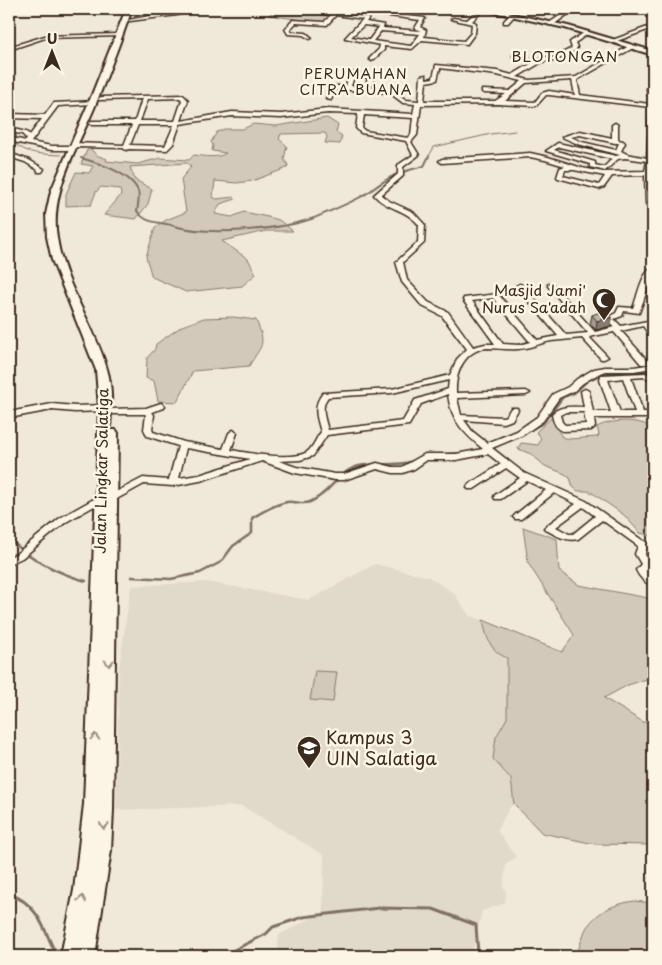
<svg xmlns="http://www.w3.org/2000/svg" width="662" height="965" font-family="'Playpen Sans',sans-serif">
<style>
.built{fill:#e1d9c9}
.green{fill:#d2c9ba;stroke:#867a6c}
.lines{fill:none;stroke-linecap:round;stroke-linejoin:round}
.stream-far3{stroke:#7e7163;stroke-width:1}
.stream-far2{stroke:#7e7163;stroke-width:2}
.stream-far1{stroke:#7e7163;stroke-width:2.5}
.stream{stroke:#7e7163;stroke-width:3}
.minor-casing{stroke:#3b2a1e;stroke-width:3}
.major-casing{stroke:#3b2a1e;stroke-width:4}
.highway-casing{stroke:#3b2a1e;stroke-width:4}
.minor{fill:#fcf5e5;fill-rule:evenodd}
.major{fill:#fcf5e5;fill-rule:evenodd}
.highway{fill:#fcf5e5;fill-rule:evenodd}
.wall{fill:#a39a8d;stroke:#3b2a1e}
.shaded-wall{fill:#857d73;stroke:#3b2a1e}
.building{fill:#beb3a4;stroke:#3b2a1e}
.oneway{stroke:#9c9082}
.labels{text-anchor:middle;stroke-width:5;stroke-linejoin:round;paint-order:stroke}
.far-neighbourhood-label{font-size:14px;letter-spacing:1px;fill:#3b2a1e;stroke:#fcf5e5}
.far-quarter-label{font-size:15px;letter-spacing:1px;fill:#3b2a1e;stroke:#fcf5e5}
.poi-label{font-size:15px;fill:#3b2a1e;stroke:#fcf5e5;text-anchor:end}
.street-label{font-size:15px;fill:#3b2a1e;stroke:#fcf5e5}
.near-poi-label{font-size:18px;fill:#3b2a1e;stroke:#fcf5e5;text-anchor:start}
</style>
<rect width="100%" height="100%" fill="#f0e9d9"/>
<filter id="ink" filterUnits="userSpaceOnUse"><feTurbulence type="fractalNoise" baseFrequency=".02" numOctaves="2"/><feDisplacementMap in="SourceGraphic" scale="10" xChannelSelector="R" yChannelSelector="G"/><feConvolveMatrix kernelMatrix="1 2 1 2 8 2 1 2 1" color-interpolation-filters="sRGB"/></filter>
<g filter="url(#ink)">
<path class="built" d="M375,564L429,577L454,593L469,616L483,620L487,638L507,658V718L496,737L493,759L511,779L514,804L510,807L497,830L516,857L506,864L503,887L506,892L505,903L482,911L471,956H277L279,935L323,912L324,855L242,806L116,810L119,668L131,586L206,582L309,600Z"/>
<g class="green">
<path d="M280,9L334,14L327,24L269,15Z"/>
<path d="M327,118L338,125L336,132L342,136L340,144L325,143L327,137L325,133L281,134L279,139L287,146L284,159L288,165L287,168L252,181L237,183L215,181L213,197L216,199L234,197L236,199L220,204L215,214L232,217L244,212L268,217L279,220L293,231H266L222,241L248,259L256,274L242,286L186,292L152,277L146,257L155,228L166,220L186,212L181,179L191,167L187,163L130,167L135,180L152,189L148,204L136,219L104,215L121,195L120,189L101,187L96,192L91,205L66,206V194L76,172L89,173L93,166L81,164L87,150L91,149L96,155L107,159L106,161L138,164L160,158L189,160L194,155C205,156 217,159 226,153L212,151L213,145L211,142L217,132L225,129H243L253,124L276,126Z"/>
<path d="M233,317L256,320C267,346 262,344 249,366L193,371L177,402L158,401L154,381L146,378L147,358L155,349L156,344L182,326L204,318Z"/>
<path d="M551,418L562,437L569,439L597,437L599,435L597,427C611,419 640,419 653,428V536L640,533L624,515L594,494L588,491H578L573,487L570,478L565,474L545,466L531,454L518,449L521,443L538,445C542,439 541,436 536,432Z"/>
<path d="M523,527L557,539L559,571L579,585L653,599V677L628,685L604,698L643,722L653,724V845L595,844L542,833L514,804L511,779L493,759L496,737L507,718V658C490,651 486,637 483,620L562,652L574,635L528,563Z"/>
<path d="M315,671L337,672L333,702L310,700Z"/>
<path d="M634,901L653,903V956H576C579,949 584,931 587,927C599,910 615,904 634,901Z"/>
</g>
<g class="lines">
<g class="stream-far3">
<path d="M9,132L16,135L17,138L14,143C28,155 44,154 61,155"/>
<path d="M428,158L434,147L491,134L515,131"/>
</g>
<path class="stream-far2" d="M81,158C98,163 131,173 138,191C140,197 138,205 137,211C147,225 159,221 174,226C208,236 281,230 314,218C328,212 358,200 369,192C378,185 385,180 395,175C404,171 414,169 424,166L429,156"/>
<g class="stream-far1">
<path d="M635,371L653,372"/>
<path d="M527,432L543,423L563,397L574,393L588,380L602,374L627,371"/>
<path d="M447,454L464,453"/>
<path d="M9,539C32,560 56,573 86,581"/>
<path d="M131,577L171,579L200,573L221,562L233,546L252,533V518C262,512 275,504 287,502C295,501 303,505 310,502C330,494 338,471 359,466C377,462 395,467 413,461"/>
</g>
<g class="stream">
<path d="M9,894C35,902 43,925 53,948L64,953"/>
<path d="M222,956L266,934L273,927L303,917L379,908L433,909L476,925L478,954L481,956"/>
</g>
<defs>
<g id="minor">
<path d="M188,9H194L177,15L130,21L128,20Z"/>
<path d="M295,9H306L367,17L369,18L366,22L384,25L383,28L421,31L415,28L420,20L374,14L380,9H385L380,13L425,18L420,27L426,30L424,37L464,41L471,33L472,24L451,19L453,18L467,20L480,9H485L472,21L476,23L475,33L467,44L422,40L412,49L384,46V50L372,61L369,59L379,49L380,45L345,38L363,19L336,15L327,25L296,23L290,29L291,32L306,33L312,38L310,39L303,35L288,34L285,29L293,20L324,22L331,15L297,10ZM364,25L379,27L369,40L351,37ZM381,31L420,34L411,46L373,41Z"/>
<path d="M509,9H514L507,14H503V12Z"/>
<path d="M570,9H575L553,25H549V23Z"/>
<path d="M578,9H586L593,11L591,12Z"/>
<path d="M627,9H636L648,12L646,13Z"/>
<path d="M511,14L515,15L508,23H504V21Z"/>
<path d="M653,25V28L614,42L610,41Z"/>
<path d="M585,32L589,33L575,43L577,47L576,50L555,61H546L542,62L517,77L529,80L576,77L629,46H633V48L577,80L580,95L650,104L647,89L651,84L653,83V155L651,173L653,209L646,204L645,175L612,176L604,187L599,189L558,178L557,177L560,168L565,166L545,160L530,157L442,163L439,161L442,159L530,153L548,157L582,168L603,172L645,171L647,161L625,158L618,159L605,171L590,167V164L546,151L558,143L616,156L620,155L578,144L562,137L580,131L612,138V125L615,123L618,125V140L623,141L625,143L621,151L627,154L647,158L650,107L549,95H546L536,106L498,104L421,105L417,135L411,142L419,155L403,167V176L381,195L389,201L413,212L425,225L424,243L403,262L407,280L428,302L448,312L473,347L485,344H495L463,300L464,298L498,294L537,340L558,336L516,286L520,284L522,285L566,335L588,333L548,286V284H552L595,332L614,327L606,318L616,313L619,307L633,308C638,296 641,273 653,267V273L639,313L624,311L622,316L614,319L621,326L653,320V324L650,325L653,329V336H650L643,326L621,331L647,360L648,362L647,364H641L614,332L589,337L608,357L604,359H601L582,338C572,339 562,340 551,341C540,343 529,349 518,349C507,350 497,348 487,348C464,350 455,373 456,393L526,391L530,393L526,395L457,398L461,415L503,417L506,416L511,408H517L518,410L512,420L504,423L464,420L472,431L487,443L517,431L537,417L553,394L568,387L577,379L594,369L605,367H634L653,364V368L634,371H605L600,373L583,383L574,391L559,398L543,421L523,435L492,448L524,473L586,501L642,540L653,545V552L646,550L645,554L649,562L653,563V570L648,569L646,571L653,577V586C646,584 639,577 636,570L641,564L635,554L638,546L602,520L578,539C566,542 556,535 546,530L544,528L546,526L576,504L554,493L521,519H515L513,517L515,515L546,490L527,481L501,499H495L494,497L495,495L520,478L506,468L474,489H468L467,487L468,485L501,464L488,454L456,460H427L414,469L403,473H393L377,469L344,480H335L295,473L262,461L200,481L173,486L144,484L115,500L98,504L66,522L22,558L9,564V557L16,554L60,518L92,500L102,496L110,495L143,478L169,480L178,446L147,436L144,429L146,415L145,414H113L110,413L109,411L110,409L146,408L161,403L165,406L164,408L152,412L154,415L152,429L153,432L184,442L223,449L229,433L233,430L237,433L231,450C247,453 293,461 307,452C313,448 316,438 321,432C317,418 312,406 323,393L392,389L450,375L457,359L467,349L442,316L422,306L402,282L396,262L418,242L419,225C405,208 387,210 374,195L398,174V165L413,155L406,141L361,133L356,128L358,114L328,113L281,118L232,116L180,124L173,144L167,150L129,149L126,150L123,148L75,147L76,148L73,150H51L9,141V137L26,141L27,139L22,134L9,132V128L26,132L30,135L42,119L9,118V114L45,115L54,103L95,101V103L93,104L58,106L31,142L51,146H73L72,145L75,143L124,145L132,125H92L89,123L92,121H135L142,99L99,100L98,99L101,97L183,95L188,100L181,121L232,112L281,114L328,109L413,114L415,104L403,103L390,93L336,89L331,100L326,99L332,86H346L349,75L352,73L372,75L374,77L371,88L393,90L406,100L419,101L421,76L426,75V79L433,78L436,65L497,71L512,75L534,62L513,57V55L538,60L546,57L552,58L572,48L570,42ZM440,68L497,75L522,81L510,91L482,90V92L484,93L506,94L495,101H424L426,82L437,80ZM354,77H368L366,87L351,86ZM572,80L575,95L549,91L542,93L535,102L505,101L526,83ZM180,98L182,100L175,121H140L148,99ZM364,115L413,118L411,135L408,138L365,131L362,128ZM138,125H174L165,146L130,145ZM580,135L615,143H619L616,150L582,142L571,137ZM559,147L612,159L604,167L595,165V162L554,150ZM565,170H574L605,176L599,185L563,176ZM493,298L530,342L519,345L503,344L472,301ZM449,380L448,389L415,400L403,421L328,430C325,419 320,407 328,397L392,393ZM448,394C451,421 464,433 483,449L456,454H425L402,467H393L377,463L344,474H335L296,467L279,461L300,460L313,456L327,435L409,425L421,404ZM186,448L250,459L199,475L179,478ZM583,507L595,516L573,534H569L556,527Z"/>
<path d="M118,34H120V36L45,38L9,50V47L45,36Z"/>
<path d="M9,153L29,160L44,169L42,172H38V170L25,162L9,157Z"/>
<path d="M645,373L653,375V380L644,377L631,378L643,412H653V418H594L595,427L591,430L563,431C555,428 553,421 552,414C560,405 573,407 584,407L581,391L585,389L589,391L593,412H611L600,380L601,375ZM623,378L635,412H620L608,380ZM566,412H584L586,424L565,425L562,422L560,415Z"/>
<path d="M52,404L75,406L105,405L109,408L105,411L75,412L52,410L9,418V412Z"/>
</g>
<path id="major" d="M480,9H489L568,26L653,51V55L565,28Z"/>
<path id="highway" d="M126,9H132C121,40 109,71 97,101C80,144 49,190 57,238C64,285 94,324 107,369C113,388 111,410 110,430H116L118,433L113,810L111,850L95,956H61L74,890L84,804L99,408L96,370L52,260L47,237L46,214L51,191L89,102Z"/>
</defs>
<use href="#minor" class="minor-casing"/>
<use href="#major" class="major-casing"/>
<use href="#highway" class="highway-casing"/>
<use href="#minor" class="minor"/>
<use href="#major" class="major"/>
<use href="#highway" class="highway"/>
</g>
<path class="wall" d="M592,315L611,326L596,330L590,324Z"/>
<path class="shaded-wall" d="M612,317L611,326L596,330L597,321Z"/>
<path class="building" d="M606,310L612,317L597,321L592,315Z"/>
<defs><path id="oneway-chevron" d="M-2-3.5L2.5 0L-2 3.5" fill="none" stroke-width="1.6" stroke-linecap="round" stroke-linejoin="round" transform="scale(1.25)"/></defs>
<g class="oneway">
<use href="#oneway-chevron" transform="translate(109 663) rotate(91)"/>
<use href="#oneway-chevron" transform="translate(95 737) rotate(-88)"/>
<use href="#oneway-chevron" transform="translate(104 826) rotate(94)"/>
<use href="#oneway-chevron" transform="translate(82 899) rotate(-79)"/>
</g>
</g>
<defs>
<symbol id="mosque-pin" viewBox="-11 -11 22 30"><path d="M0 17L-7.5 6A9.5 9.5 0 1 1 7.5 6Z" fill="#3b2a1e" stroke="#fcf5e5"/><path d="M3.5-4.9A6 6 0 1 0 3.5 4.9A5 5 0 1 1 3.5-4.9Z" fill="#fff"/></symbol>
<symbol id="university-pin" viewBox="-11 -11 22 30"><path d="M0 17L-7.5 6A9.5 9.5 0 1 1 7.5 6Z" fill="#3b2a1e" stroke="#fcf5e5"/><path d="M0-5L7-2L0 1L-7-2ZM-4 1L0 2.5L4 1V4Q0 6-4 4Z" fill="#fff"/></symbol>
</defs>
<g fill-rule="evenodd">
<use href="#mosque-pin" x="590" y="286" width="28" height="38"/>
<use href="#university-pin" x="295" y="734" width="28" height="38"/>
</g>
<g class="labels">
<g class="far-neighbourhood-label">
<text x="356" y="79">PERUMAHAN<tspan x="356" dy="16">CITRA BUANA</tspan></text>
</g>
<g class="far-quarter-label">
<text x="565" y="62">BLOTONGAN</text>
</g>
<g class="poi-label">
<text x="586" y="296">Masjid Jami'<tspan x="586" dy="17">Nurus Sa'adah</tspan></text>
</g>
<g class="street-label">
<text transform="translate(102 471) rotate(-89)" y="5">Jalan Lingkar Salatiga</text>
</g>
<g class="near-poi-label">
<text x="326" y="744">Kampus 3<tspan x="326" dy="21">UIN Salatiga</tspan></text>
</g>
</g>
<rect width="662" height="965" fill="none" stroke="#fcf5e5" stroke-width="30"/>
<rect x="15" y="15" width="632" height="935" fill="none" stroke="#3b2a1e" stroke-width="2" filter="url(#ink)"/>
<g transform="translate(52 52)" stroke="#fcf5e5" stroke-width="4" paint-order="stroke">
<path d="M0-4L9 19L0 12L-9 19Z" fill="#3b2a1e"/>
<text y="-8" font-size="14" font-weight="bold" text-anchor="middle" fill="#3b2a1e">U</text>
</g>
</svg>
